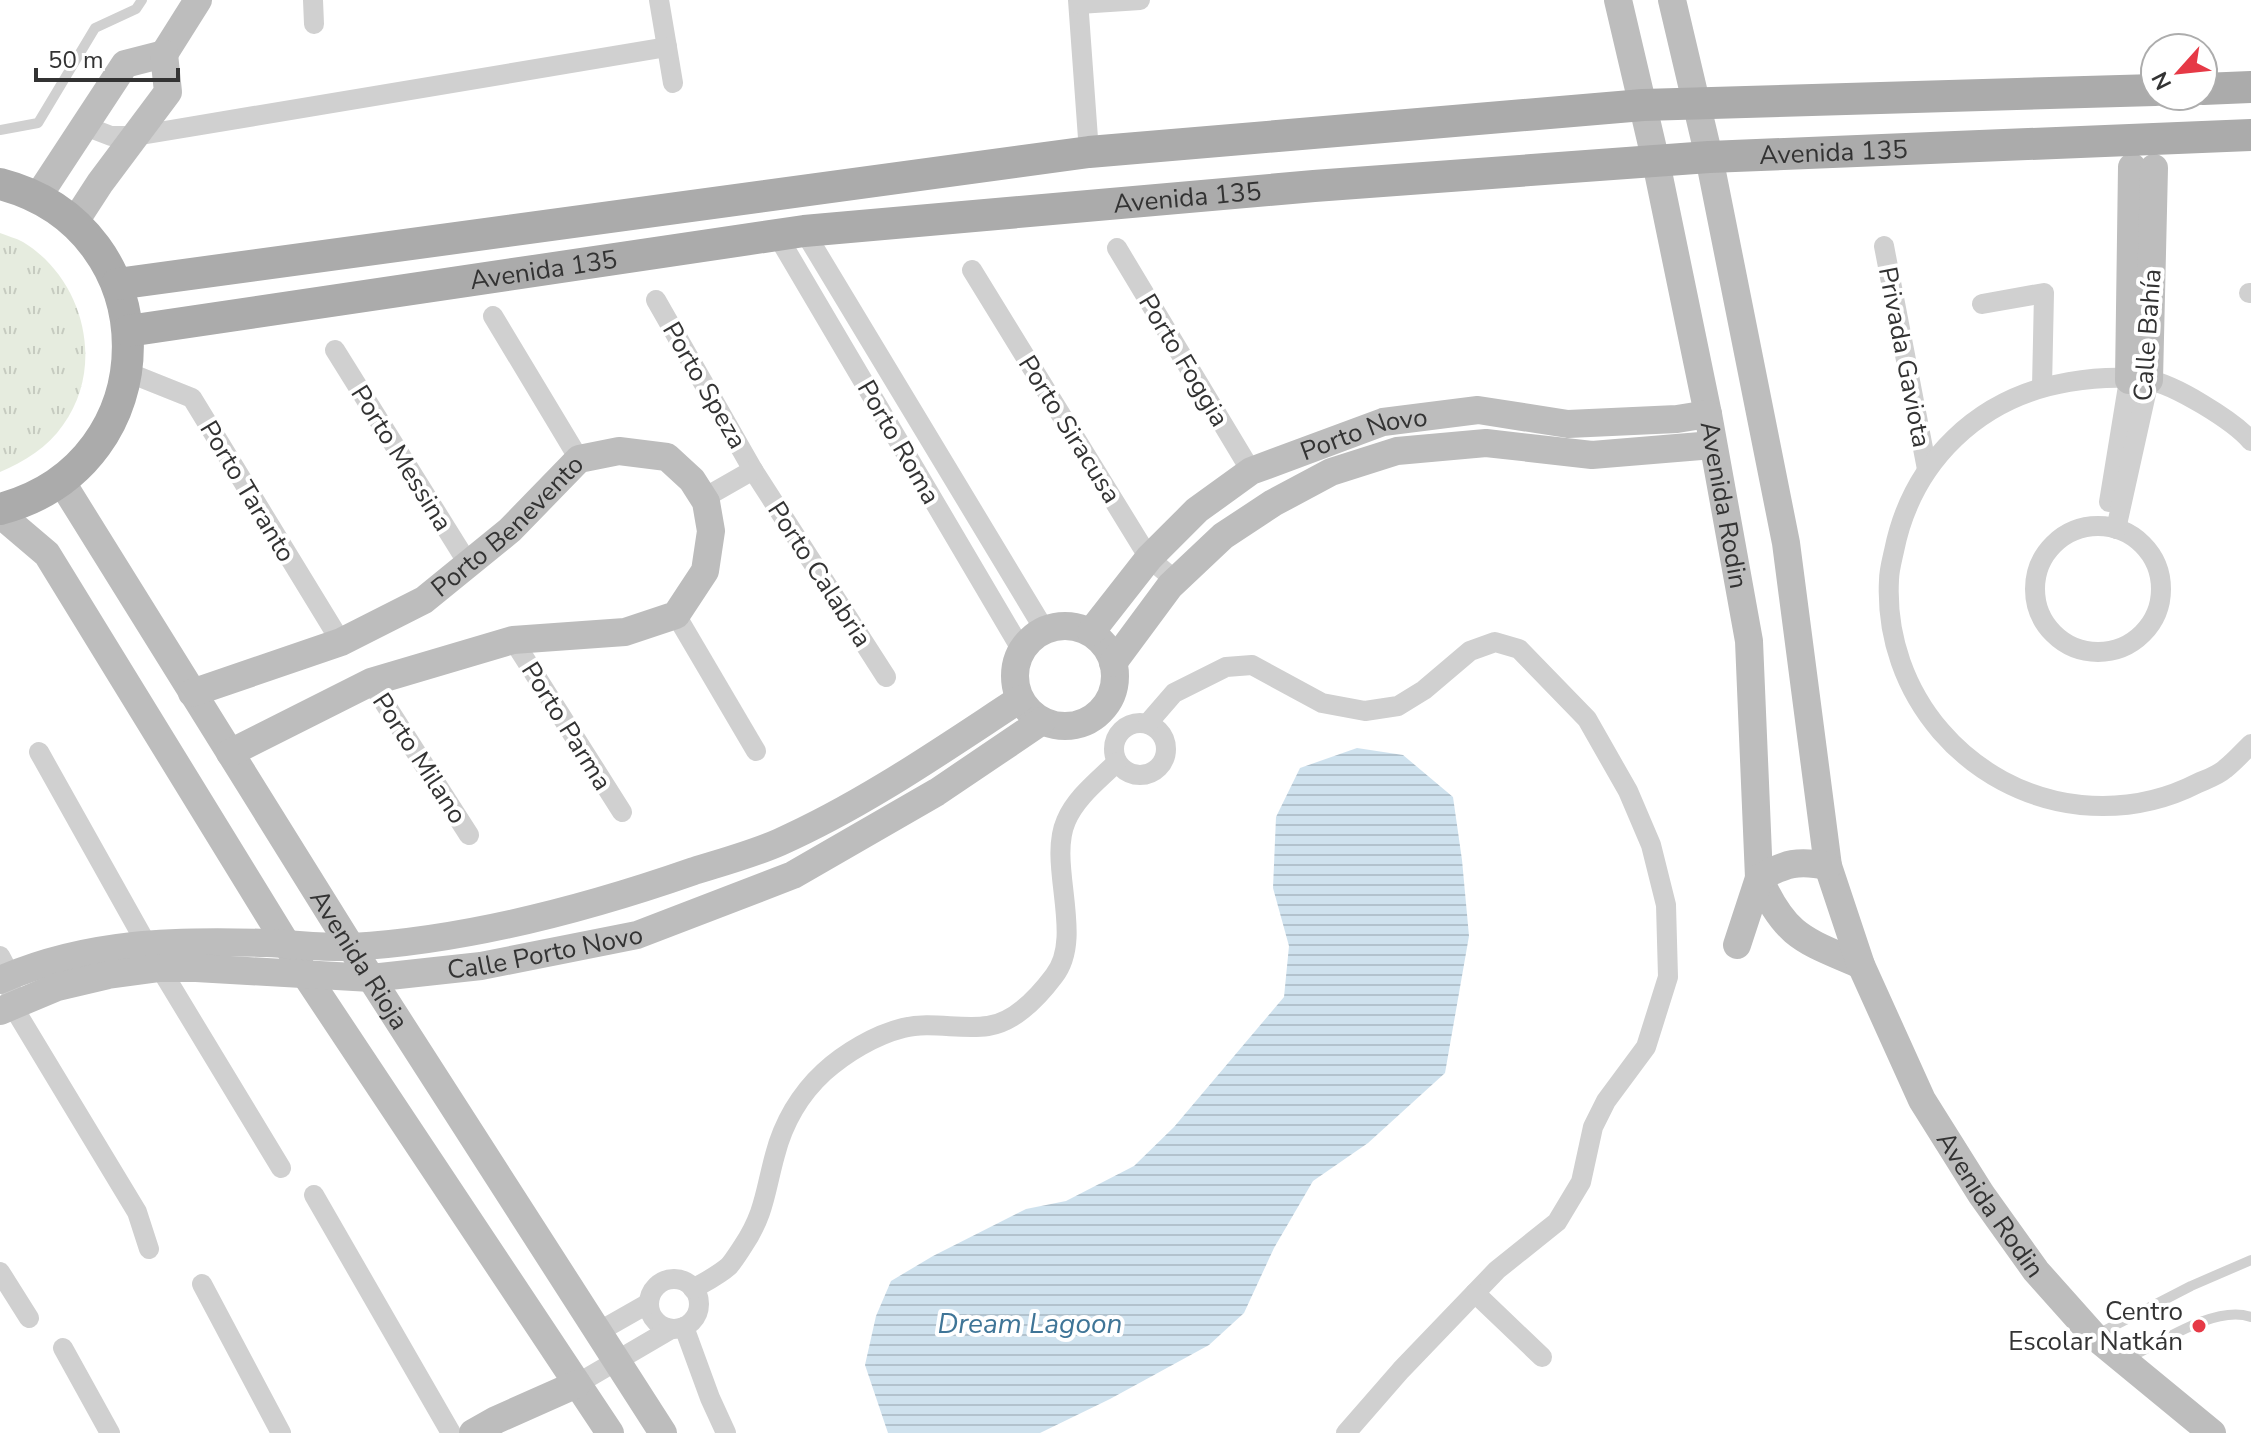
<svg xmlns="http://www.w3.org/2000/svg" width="2251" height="1433" font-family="'Nunito Sans',sans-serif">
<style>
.park{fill:url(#park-tufts)}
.water{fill:url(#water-rules)}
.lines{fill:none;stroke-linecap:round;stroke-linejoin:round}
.lane{stroke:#d0d0d0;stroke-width:10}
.street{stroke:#d0d0d0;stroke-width:20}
.secondary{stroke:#bdbdbd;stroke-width:28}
.primary{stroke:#ababab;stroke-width:32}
.poi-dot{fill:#e63946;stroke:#fff;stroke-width:3}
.labels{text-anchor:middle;stroke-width:8;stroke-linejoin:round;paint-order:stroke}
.street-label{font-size:26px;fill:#333;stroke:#fff}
.poi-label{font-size:26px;fill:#333;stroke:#fff;text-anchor:end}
.water-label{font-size:28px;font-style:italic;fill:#3f7597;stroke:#fff}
</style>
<defs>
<pattern id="park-tufts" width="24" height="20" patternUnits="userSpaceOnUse" patternTransform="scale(2)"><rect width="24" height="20" fill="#e6ecdf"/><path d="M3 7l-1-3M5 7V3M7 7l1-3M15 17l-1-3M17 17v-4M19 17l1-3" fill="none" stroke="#c6cbc0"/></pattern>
<pattern id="water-rules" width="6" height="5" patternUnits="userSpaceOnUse" patternTransform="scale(2)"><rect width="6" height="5" fill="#cfe2ee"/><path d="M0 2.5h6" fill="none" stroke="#b2c2cd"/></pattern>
</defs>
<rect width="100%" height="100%" fill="#fff"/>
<path class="park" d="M0,233C7,236 16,238 23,242C84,279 106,366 63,425C48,447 24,462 0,472Z"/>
<path class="water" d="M1357,748L1403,755L1453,797L1462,860L1469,936L1445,1073L1368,1143L1313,1181L1274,1248L1244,1313L1209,1345L1110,1399L1040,1433H888L865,1365L876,1316L891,1281L933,1256L1026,1209L1066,1201L1134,1166L1174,1127L1284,997L1289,946L1273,888L1276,817L1300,768Z"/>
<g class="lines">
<g class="lane">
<path d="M0,130L38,123L95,28L136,9L142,0"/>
<path d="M2098,1334L2191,1286L2251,1260"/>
<path d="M2127,1359C2160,1343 2216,1304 2251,1317"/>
</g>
<g class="street">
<path d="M313,0L314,24"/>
<path d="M659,0L673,83"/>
<path d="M1078,0L1089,152"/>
<path d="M1079,4L1140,0"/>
<path d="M85,126L111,136H135L667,47"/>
<path d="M804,231L1044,629"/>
<path d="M777,235L1021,649"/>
<path d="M1884,246L1927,469"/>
<path d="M1117,248L1251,471"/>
<path d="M972,270L1149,558L1176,581"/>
<path d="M2249,293H2251"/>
<path d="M656,300L753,470L886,677"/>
<path d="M1982,304L2044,293L2042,387"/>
<path d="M493,316L579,459"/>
<path d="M335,350L469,565"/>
<path d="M127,372L192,398L341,642"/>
<path d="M2251,441C2234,421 2174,384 2148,380C2123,376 2093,378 2069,382C1979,397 1912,461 1894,551C1892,560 1889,571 1889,580C1883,695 1969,793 2081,805C2123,809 2161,802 2198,783C2207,779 2217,776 2225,769C2234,762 2242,753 2251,744"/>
<path d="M704,498L753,470"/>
<path d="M2109,502L2129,380"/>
<circle cx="2098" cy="589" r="63"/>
<path d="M2116,529L2149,380"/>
<path d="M676,615L756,751"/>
<path d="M513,640L622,812"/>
<path d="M371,682L469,835"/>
<circle cx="1140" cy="749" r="26"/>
<path d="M1148,723L1174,693L1226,667L1252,665L1322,703L1365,711L1398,706L1424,690L1470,651L1495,642L1519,649L1587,719L1628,791L1651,845L1666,905L1668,977L1646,1047L1606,1101L1593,1127L1581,1182L1557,1222L1497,1270L1401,1370L1346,1433"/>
<path d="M39,752L160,968L281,1168"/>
<path d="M0,956L10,975L12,1005L137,1212L149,1249"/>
<path d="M314,1195L451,1433"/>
<path d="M0,1272L29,1318"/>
<circle cx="674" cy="1304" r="25"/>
<path d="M202,1284L281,1433"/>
<path d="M693,1289C705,1282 719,1275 729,1266C734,1260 739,1252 743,1246C765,1213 765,1191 775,1155C783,1124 800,1094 824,1072C845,1053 875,1035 903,1028C931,1021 960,1030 988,1026C1015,1022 1039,996 1054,976C1085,937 1047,864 1066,821C1076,797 1099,780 1117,762"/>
<path d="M1475,1293L1542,1357"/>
<path d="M684,1327L710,1398L726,1433"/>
<path d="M598,1332L649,1303"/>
<path d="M63,1348L110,1433"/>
<path d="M577,1384L671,1329"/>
</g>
<g class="secondary">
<path id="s1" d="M1618,0L1656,162L1708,414L1749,641L1759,878C1786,938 1804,940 1861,965"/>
<path id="s2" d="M1672,0L1709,157L1786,543L1828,866L1861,965L1922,1100L1981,1194L2036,1271L2094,1336L2212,1433"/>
<path d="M164,54L198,0"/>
<path d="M37,198L125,64L164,54"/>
<path d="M74,223L100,183L168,92L164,54"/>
<path d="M2129,380L2132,167"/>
<path d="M2149,380L2154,168"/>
<path id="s3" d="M61,481L351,947L663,1433"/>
<path d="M0,514L47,554L305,974L610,1433"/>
<circle cx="1065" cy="676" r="50"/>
<path id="s4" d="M1091,632L1149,558L1197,510L1251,471L1383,422L1478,410L1568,424L1677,419L1708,414"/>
<path d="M1113,663L1170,586L1223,536L1273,503L1331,472L1397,451L1486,443L1592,455L1713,445"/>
<path id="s5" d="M192,693L341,642L424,600L510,530L579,459L619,451L667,457L692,480L706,502L711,531L705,571L676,615L625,632L513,640L371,682L230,753"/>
<path d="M1737,945L1759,878C1786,863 1798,860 1828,866"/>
<path d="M0,980C86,942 175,940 267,943C295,944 324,948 352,947C468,940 585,909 694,871C723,862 753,854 780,842C865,804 942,750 1020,699"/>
<path id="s6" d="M0,1011L57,987L108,975L160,968H196L371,978L481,966L637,935L793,875L937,792L1042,721"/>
<path d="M473,1433L496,1420L577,1384"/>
</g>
<g class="primary">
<path d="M2203,89L2251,87"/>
<path d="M0,184C170,228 171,464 0,509"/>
<path d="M117,284L1089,152L1643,105L2155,90"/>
<path id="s7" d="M128,331L804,231L1314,186L1709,157L2251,135"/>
</g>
</g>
<circle class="poi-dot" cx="2199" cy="1326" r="8"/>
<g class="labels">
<g class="street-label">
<text dy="9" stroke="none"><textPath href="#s7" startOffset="1716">Avenida 135</textPath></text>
<text dy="9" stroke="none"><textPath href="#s7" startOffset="1068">Avenida 135</textPath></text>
<text dy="9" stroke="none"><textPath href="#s7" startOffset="420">Avenida 135</textPath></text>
<text transform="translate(2147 335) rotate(-86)" y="9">Calle Bahía</text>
<text transform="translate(1905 357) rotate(79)" y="9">Privada Gaviota</text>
<text transform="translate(1184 360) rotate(59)" y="9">Porto Foggia</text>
<text transform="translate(705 385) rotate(60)" y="9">Porto Speza</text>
<text transform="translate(1070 429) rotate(58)" y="9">Porto Siracusa</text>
<text dy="9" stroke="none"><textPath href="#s4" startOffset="348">Porto Novo</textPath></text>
<text transform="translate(899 442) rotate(60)" y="9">Porto Roma</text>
<text transform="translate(402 458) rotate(58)" y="9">Porto Messina</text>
<text transform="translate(248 491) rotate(59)" y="9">Porto Taranto</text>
<text dy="9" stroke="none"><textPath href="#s1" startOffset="516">Avenida Rodin</textPath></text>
<text dy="9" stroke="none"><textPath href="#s5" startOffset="362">Porto Benevento</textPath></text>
<text transform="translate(820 574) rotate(57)" y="9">Porto Calabria</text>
<text transform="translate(567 726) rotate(58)" y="9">Porto Parma</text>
<text transform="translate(420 758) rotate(57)" y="9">Porto Milano</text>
<text dy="9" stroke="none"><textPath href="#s6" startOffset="554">Calle Porto Novo</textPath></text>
<text dy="9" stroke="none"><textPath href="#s3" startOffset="564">Avenida Rioja</textPath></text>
<text dy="9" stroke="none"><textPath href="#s2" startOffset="1258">Avenida Rodin</textPath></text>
</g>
<g class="poi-label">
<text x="2183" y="1320">Centro<tspan x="2183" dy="30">Escolar Natkán</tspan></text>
</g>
<g class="water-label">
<text x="1030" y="1333">Dream Lagoon</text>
</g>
</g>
<g transform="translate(2179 72) rotate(243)"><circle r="38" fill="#ffffff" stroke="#adadad" stroke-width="2"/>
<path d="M0-6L14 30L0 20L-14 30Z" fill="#e63946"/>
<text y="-12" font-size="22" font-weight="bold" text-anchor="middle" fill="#333333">N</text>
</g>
<path d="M36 68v12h142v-12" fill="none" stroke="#333333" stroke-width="4"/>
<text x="48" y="68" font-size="24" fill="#333333" stroke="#ffffff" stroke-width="6" paint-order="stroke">50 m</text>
</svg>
